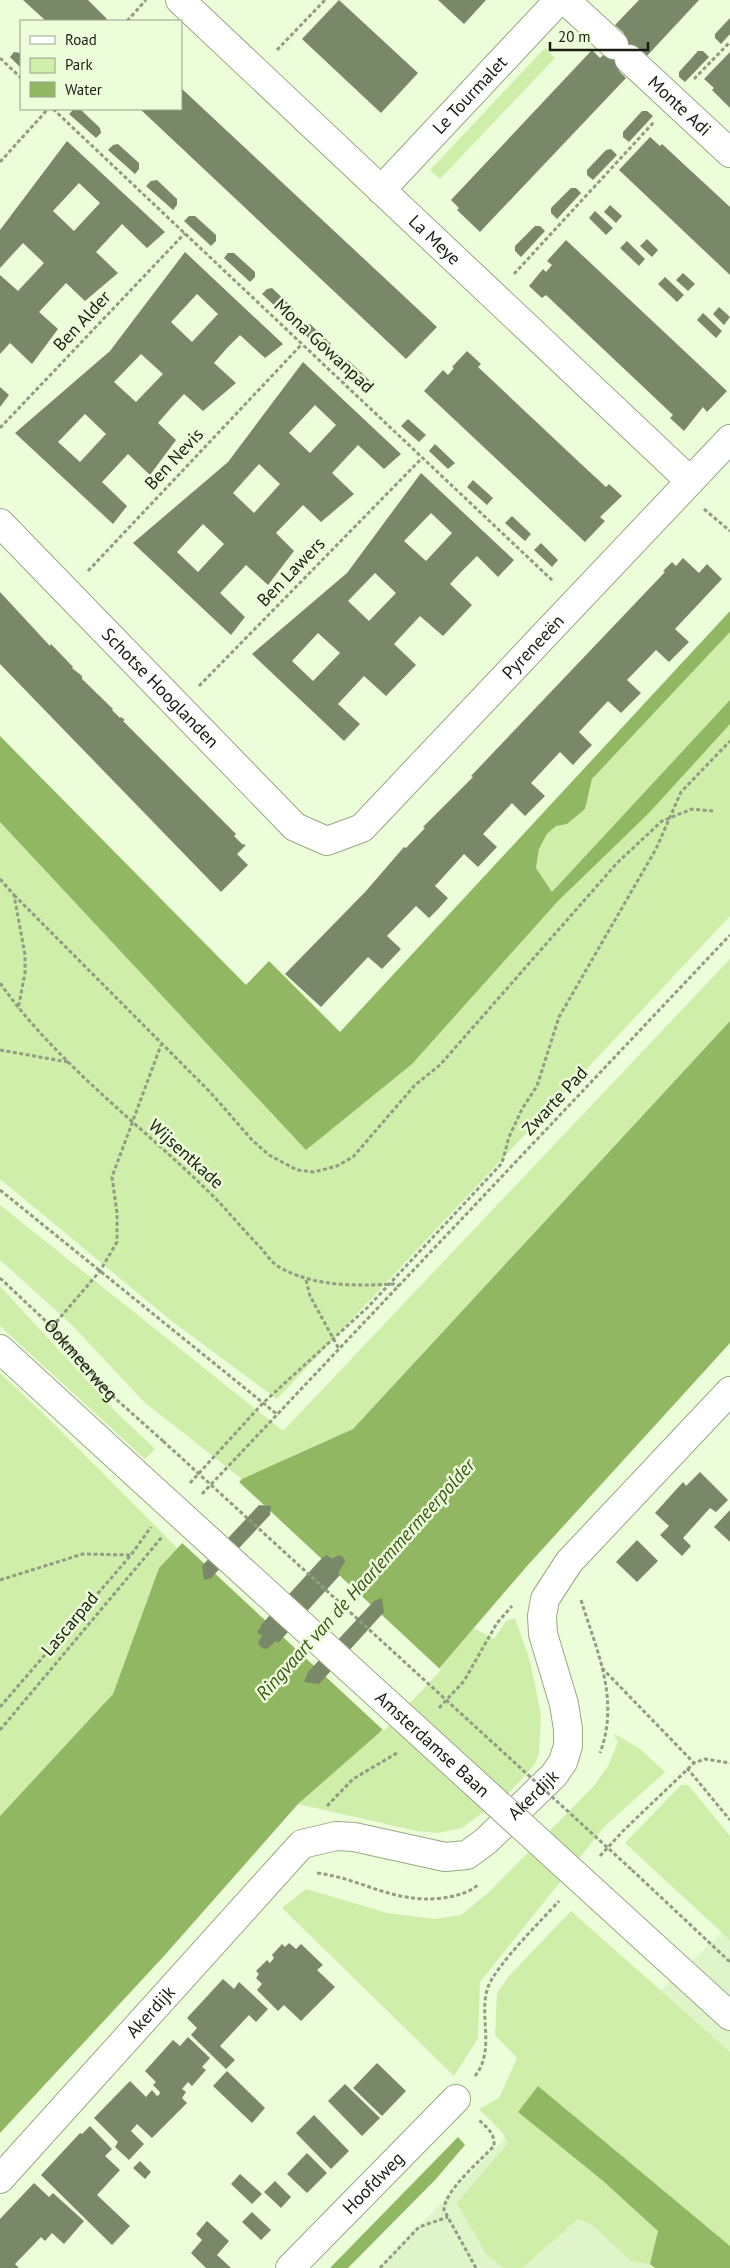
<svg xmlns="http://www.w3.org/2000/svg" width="730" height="2268" font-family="'PT Sans',sans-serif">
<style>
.built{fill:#e0f4ca}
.green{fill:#ceeea9}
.water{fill:#91b762}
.pier{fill:#ecfdda}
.building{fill:#798868;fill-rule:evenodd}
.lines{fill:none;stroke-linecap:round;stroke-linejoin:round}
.minor-casing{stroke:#99a887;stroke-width:30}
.tertiary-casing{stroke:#99a887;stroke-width:30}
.secondary-casing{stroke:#99a887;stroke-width:30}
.path{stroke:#919d83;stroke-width:3;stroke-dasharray:4 2.5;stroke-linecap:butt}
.minor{stroke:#fff;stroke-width:28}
.tertiary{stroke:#fff;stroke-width:28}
.secondary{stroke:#fff;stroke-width:28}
.secondary-bridge-casing{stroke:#99a887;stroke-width:30;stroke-linecap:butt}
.path-bridge{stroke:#919d83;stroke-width:3;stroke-dasharray:4 2.5;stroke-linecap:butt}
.secondary-bridge{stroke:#fff;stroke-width:28}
.labels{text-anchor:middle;stroke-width:5;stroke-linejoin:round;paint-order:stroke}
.street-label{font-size:18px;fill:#181e11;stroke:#ecfdda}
.water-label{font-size:19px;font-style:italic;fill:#3b5317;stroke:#ecfdda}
</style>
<rect width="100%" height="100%" fill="#ecfdda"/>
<path class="built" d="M730,1925V2268H378L512,2131Z"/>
<g class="green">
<path d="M545,48L555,58L440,179L430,170Z"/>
<path d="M730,632V916L277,1399L169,1319L0,1179V822L307,1150L552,892L536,868L539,849L547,834L556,826L567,824L585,809L592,779Z"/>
<path d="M730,959V1021L353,1429L242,1479L144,1402L72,1325L0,1260V1205L283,1431Z"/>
<path d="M0,1286L116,1412L155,1449L145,1459L0,1326Z"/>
<path d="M0,1373L54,1424L177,1548L159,1568L113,1694L0,1816Z"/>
<path d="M515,1618L530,1661L541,1714L539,1753L535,1764L511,1791L462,1828L438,1833L417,1831L298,1804L379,1733L474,1628L494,1639L506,1621Z"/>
<path d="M613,1733L640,1749L665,1772L604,1827L480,1982L478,2038L454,2076L282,1908L306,1889L387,1913L435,1919L461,1915L488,1893L593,1787L608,1766L618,1742Z"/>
<path d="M681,1785H688L730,1836V1940L625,1843Z"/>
<path d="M571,1911L730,2052V2246L538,2086L602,2180L658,2231L650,2264L631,2261L591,2224L578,2219L522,2268H504L486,2254L457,2203L508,2143L501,2131L479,2109L499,2098L517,2058L495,2035L497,1993L509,1976Z"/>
</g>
<g class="water">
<path d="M730,611V632L592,779L585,809L567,824L556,826L547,834L539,849L536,868L552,892L730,700V724L649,813L558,901L412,1064L306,1150L0,822V736L246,985L269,961L340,1032Z"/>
<path d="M730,1021V1343L527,1566L436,1672L379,1733L298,1804L164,1956L0,2133V1816L113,1694L159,1568L242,1479L353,1429Z"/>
<path d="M538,2086L730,2246V2268H655L650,2264L658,2231L602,2180L518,2112Z"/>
<path d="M458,2137L465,2145L435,2180L348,2268H330Z"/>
</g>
<path class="pier" d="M237,1480L441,1670L384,1731L180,1541Z"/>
<g class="building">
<path d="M23,0H88L107,19L106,21H46Z"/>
<path d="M339,0L418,73L381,113L302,39Z"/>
<path d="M438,0H486L464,24Z"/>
<path d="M639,0H699L645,58L637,51L619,71L626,78L480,232L457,210L459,208L451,200L592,50L600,58L614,45L624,33L615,25Z"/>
<path d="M730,18V34L721,44L715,38V34Z"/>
<path d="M698,51H703L709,57L685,82L679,77V72Z"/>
<path d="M14,52L21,53V68L10,57Z"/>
<path d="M730,52V108L712,90L714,88L704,79Z"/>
<path d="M181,88L437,327L406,359L140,109H181Z"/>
<path d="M74,109H80L100,128L101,133L96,138L69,114Z"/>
<path d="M642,111H647L653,116L629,142L623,137V132Z"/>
<path d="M650,137L660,146L662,144L730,207V275L619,170Z"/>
<path d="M67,141L165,232L147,248L122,224L96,252L118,273L85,301L66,283L39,312L58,329L32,364L10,343L0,354V275L18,291L44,263L23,243L0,268V230ZM79,183L100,203L74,231L53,211Z"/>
<path d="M118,144L139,163V169L135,174L108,150L113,145Z"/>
<path d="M611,149L617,155L593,180L587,175V170L606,150Z"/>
<path d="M157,180L177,199V205L173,210L146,186L151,181Z"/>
<path d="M571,188H576L581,193L557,219L551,213V208Z"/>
<path d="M610,205L622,216L616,223L604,212Z"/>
<path d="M595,211L613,228L606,235L589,218Z"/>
<path d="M189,216H195L216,235V241L211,246L184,221Z"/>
<path d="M535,226H540L545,231L521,257L515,251V246Z"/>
<path d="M647,239L658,250L652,257L640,246Z"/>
<path d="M566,240L727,391L707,412L703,407L684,431L670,418L673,415L546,295L542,298L529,286L543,269L546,272L552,265L547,261Z"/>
<path d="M627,241L645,259L639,266L620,248Z"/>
<path d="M185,252L283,344L265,358L240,335L227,348L214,363L236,383L203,411L184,394L171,408L158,423L176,440L150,475L128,454L102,482L127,506L113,524L15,433L110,351ZM197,294L218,314L192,342L171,322ZM141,354L163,374L136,402L114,382ZM85,414L106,434L80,462L58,442Z"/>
<path d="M228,253H234L255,272V277L250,282L224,258Z"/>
<path d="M683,273L695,284L688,291L676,280Z"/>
<path d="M665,277L684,295L677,302L658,284Z"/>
<path d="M272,288L293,308V313L288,318L262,294L267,289Z"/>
<path d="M719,307L730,317L724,325L713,314Z"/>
<path d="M703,313L722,331L716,338L697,320Z"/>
<path d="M305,324H310L331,344V349L326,354L300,330Z"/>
<path d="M467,351L481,364L478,367L580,463L606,487L609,484L622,496L600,517L605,521L585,542L424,391L443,370L448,375L454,368L452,367Z"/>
<path d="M343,360H348L369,380V385L365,390L338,366Z"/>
<path d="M303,362L401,454L384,469L358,445L332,473L354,494L321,522L303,505L276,533L294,551L268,585L246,565L220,593L245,617L231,635L133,543L228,462ZM315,405L336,425L310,453L289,433ZM259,464L280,484L254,513L233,493ZM203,524L224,544L198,572L177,552Z"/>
<path d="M0,387L9,395L0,407Z"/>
<path d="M408,419L426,435L419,442L401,426Z"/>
<path d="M435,444L455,463L448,469L429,451Z"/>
<path d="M421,473L514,560L498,577L477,556L463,570L450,584L472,605L443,636L420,616L394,644L416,665L386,696L364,676L338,704L360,724L344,741L252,654L347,573ZM431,513L452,533L426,561L404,541ZM375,573L396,593L369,621L348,601ZM318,633L340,653L313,681L292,661Z"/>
<path d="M473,480L493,498L487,505L467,487Z"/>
<path d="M512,516L531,534L525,541L505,523Z"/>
<path d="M541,543L558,560L552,567L534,550Z"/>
<path d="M683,558L699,573L707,564L722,579L675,629L689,642L669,662L656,650L627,680L641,693L621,713L608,701L579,732L592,745L583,754L573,765L560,752L531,783L545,796L525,816L512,803L483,834L497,847L478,867L464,854L435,886L448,898L439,908L429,918L416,906L387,936L401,949L382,969L368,957L321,1007L285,974L366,891L404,847L406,848L425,828L423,827L473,777L471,776L665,572L663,571L672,562L676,566Z"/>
<path d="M0,592L50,646L51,644L73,667L72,668L82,676V679L113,709L112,710L120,718L121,717L125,720L123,721L236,834L234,836L242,844L246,845L237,854L248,865L221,892L0,664Z"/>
<path d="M700,1472L728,1500L716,1512L710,1508L683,1538L691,1546L682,1556L660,1535L669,1526L655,1513L683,1482L686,1486Z"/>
<path d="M259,1505L271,1506L270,1515L211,1578L204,1580L202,1566Z"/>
<path d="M730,1510V1542L714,1527Z"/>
<path d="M637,1540L658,1561L637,1582L616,1562Z"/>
<path d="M327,1555L332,1559L339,1555L344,1558L345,1562L338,1573L340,1575L278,1643L276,1641L267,1649L262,1648L258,1643L262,1636L257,1632L261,1627L260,1626L322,1558Z"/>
<path d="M382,1598L384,1612L319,1684L304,1682L308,1672L374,1601Z"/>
<path d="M289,1943L296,1949L301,1944L323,1965L317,1970L335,1987L301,2021L284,2005L278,2011L257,1990L262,1984L256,1978L259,1974L256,1971L267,1960L270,1963L274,1958L272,1955L282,1944L285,1947Z"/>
<path d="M223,1979L234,1989L239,1982L268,2009L256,2022L249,2015L220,2046L235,2060L226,2069L191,2035L197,2028L187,2018Z"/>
<path d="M188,2037L210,2058L202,2067L206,2070L192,2086L188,2082L182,2089L186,2092L182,2098L187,2103L152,2138L137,2124L131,2131L144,2144L129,2160L115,2147L118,2142L94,2118L130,2081L146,2097L152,2090L157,2096L159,2095L160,2092L153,2085L156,2082L145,2071L173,2040L180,2046Z"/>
<path d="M377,2063L406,2091L382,2116L353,2088Z"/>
<path d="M227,2071L265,2108L252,2123L213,2086Z"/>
<path d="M345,2084L380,2118L362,2136L328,2101Z"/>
<path d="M314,2115L349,2151L331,2169L296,2133Z"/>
<path d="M90,2126L112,2149L105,2156L120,2170L97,2195L130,2226L112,2245L41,2175L80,2133L82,2134Z"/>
<path d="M307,2153L327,2173L307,2193L287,2174Z"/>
<path d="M140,2161L151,2172L145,2179L133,2168Z"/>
<path d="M240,2174L262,2194L252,2204L231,2184Z"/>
<path d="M275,2181L291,2197L281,2208L264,2192Z"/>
<path d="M34,2183L49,2197L53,2193L84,2221L64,2244L52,2233L45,2241L41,2237L15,2264L19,2268H0V2219Z"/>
<path d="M252,2212L271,2230L261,2240L242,2222Z"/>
<path d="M207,2221L229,2241L217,2255L231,2268H206L191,2253L202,2240L196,2234Z"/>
</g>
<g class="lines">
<defs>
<g id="minor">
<path id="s2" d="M180,0L690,481"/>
<path d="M565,0L614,45"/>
<path id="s3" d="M629,59L730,153"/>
<path id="s4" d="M381,190L559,0"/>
<path id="s5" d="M0,523L295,827L327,841L362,828L730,439"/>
<path id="s6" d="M290,2268L456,2099"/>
</g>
<g id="tertiary">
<path id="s7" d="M0,2179L302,1844L336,1836L354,1837L445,1857L467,1855L486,1841L554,1775L563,1762L568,1746V1729L564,1704L543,1634L542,1616L545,1599L569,1562L730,1391"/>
</g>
<g id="secondary">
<path d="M0,1349L134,1472"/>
<path d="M603,1900L730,2016"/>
</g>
</defs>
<use href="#minor" class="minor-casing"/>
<use href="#tertiary" class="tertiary-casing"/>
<use href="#secondary" class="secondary-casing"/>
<g class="path">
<path d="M127,21L146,0"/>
<path d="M277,50L325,0"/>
<path d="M0,58L21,78"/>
<path d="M694,79L730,42"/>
<path d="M53,109L553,581"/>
<path d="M0,162L48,109"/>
<path d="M514,274L654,122"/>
<path d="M0,428L185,233"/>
<path d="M704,509L730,531"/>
<path d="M88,571L302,344"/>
<path d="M199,686L422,458"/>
<path d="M0,879L14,895L25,955V973L18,1009"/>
<path d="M14,895L210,1092L253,1141L269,1155L297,1170L314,1172L337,1166L353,1157L415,1085L440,1065L617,863L662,821L692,809L713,811"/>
<path d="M0,983C58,1065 141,1125 212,1195C229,1212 244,1231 261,1248C266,1254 272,1263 279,1267C315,1287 354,1286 394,1284L399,1286"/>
<path d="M0,1050L68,1062"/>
<path d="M0,1190L278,1415"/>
<path id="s1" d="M0,1278L52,1327L108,1392L163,1441"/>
<path d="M306,1280L310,1296L339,1349"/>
<path d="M52,1327L100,1271L117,1242V1213L112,1177L161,1045"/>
<path d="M190,1483L263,1403L368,1307L502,1163L509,1137L522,1109L537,1086L559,1017L656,849L681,792L730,741"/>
<path d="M202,1494L730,935"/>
<path d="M0,1580L83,1554L130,1555"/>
<path d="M581,1600C597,1652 620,1699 600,1753"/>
<path d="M602,1668L694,1763"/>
<path d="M0,1707L131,1555L151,1527"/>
<path d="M439,1708L464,1681L497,1623L512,1606"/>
<path d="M0,1730L162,1537"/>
<path d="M687,1768L730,1820"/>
<path d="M327,1806L353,1779L397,1753"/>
<path d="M600,1856L623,1831L694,1763L705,1759L730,1763"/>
<path d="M632,1870L730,1962"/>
<path d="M317,1873C364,1879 392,1904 443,1898C456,1896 469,1893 479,1884"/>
<path d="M475,2076C496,2050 478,2015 488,1987C497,1964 541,1921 559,1901"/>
<path d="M380,2268L419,2227L448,2217"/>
<path d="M476,2268L444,2210C444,2191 481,2160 494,2146C495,2133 487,2128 478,2119"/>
</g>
<use href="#minor" class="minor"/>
<use href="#tertiary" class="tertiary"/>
<use href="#secondary" class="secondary"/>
<defs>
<g id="secondary-bridge">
<path id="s8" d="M134,1472L603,1900"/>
</g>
</defs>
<use href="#secondary-bridge" class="secondary-bridge-casing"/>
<path class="path-bridge" d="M163,1441L632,1870"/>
<use href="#secondary-bridge" class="secondary-bridge"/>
</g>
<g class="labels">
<g class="street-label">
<text dy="6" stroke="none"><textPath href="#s4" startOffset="130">Le Tourmalet</textPath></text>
<text dy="6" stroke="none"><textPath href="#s3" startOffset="69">Monte Adi</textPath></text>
<text dy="6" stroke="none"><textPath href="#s2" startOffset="350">La Meye</textPath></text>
<text transform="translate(82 321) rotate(-47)" y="6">Ben Alder</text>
<text transform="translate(324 346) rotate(43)" y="6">Mona Gowanpad</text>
<text transform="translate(174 459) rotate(-47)" y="6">Ben Nevis</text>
<text transform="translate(291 572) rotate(-46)" y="6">Ben Lawers</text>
<text dy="6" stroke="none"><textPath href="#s5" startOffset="745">Pyreneeën</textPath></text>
<text dy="6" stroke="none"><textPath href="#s5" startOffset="230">Schotse Hooglanden</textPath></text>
<text transform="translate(555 1101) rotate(-47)" y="6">Zwarte Pad</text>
<text transform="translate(186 1154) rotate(42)" y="6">Wijsentkade</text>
<text dy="6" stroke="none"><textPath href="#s1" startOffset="115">Ookmeerweg</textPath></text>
<text transform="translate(70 1624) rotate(-50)" y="6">Lascarpad</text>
<text dy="6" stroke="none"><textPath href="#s8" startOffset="404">Amsterdamse Baan</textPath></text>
<text dy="6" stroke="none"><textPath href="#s7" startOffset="709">Akerdijk</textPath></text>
<text dy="6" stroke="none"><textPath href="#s7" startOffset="225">Akerdijk</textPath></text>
<text dy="6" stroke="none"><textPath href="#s6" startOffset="119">Hoofdweg</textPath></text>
</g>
<g class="water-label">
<text transform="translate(365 1579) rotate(-48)" y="7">Ringvaart van de Haarlemmermeerpolder</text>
</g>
</g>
<rect x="20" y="20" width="162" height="90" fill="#ecfdda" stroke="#97a48a"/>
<rect x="30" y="36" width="25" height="8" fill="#ffffff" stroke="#97a48a"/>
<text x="65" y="45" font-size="15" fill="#181e11">Road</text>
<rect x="30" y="58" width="25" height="15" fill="#ceeea9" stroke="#97a48a"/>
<text x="65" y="70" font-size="15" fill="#181e11">Park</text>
<rect x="30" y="82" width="25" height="15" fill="#91b762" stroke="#97a48a"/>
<text x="65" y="95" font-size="15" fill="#181e11">Water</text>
<path d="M550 42v8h98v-8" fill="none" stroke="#181e11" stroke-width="2.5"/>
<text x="558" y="42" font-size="15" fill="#181e11" stroke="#ecfdda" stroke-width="4" paint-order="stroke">20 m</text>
</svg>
